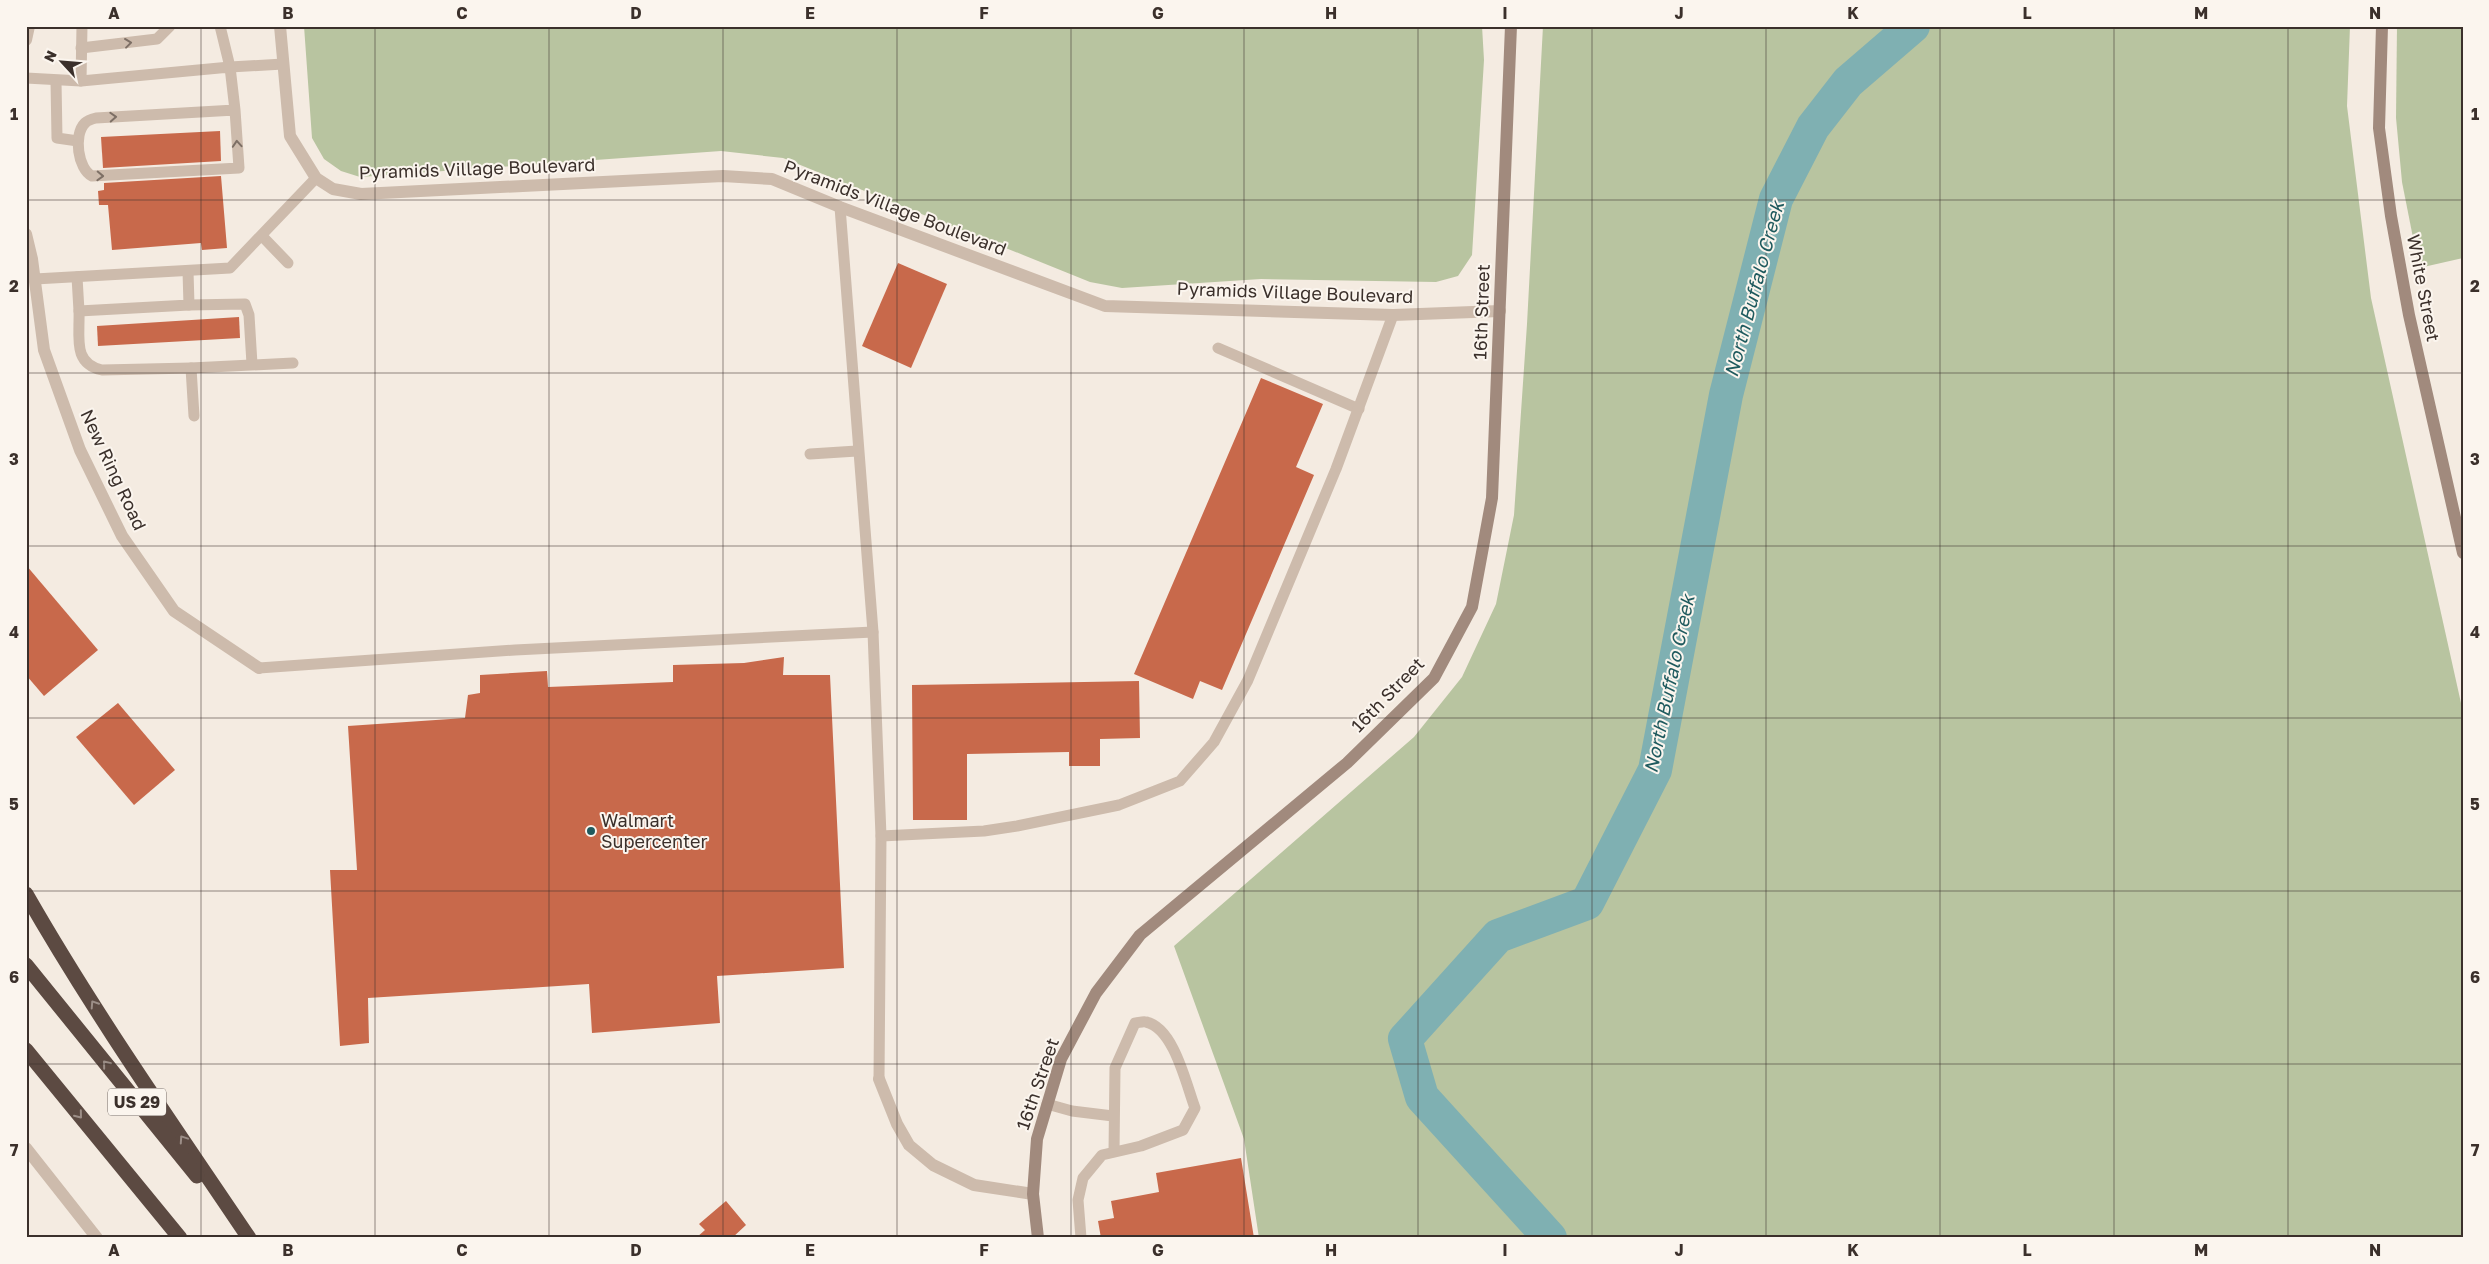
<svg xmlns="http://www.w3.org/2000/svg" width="2489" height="1264" font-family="'Golos Text',sans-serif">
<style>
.green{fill:#b8c4a0}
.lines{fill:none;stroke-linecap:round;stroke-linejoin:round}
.river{stroke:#7fb0b2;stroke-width:34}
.building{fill:#c8694b}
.lane{stroke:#cdbbac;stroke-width:11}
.street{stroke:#cdbbac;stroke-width:12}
.secondary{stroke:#a18a7d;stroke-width:12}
.highway{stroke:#5c4a42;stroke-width:15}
.oneway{stroke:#7d6f65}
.oneway2{stroke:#9c8e87}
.grid{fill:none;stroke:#3b302b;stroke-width:1;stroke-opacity:0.55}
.poi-dot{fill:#1f5a5e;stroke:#fbf5ee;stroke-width:2}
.labels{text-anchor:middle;stroke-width:4;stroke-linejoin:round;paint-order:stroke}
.shield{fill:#fbf5ee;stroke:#756b66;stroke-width:1}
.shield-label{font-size:16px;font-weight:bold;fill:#3b302b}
.street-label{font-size:18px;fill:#3b302b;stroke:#fbf5ee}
.poi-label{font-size:18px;fill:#3b302b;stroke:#fbf5ee;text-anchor:start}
.water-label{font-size:19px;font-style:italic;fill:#1f5a5e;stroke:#fbf5ee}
.neatline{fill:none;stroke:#3b302b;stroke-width:2}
.grid-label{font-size:16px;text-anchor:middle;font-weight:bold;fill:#3b302b}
</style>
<rect width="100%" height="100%" fill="#f4ebe1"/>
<g class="green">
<path d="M304,26H1482L1484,60L1472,255L1458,276L1436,282L1261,279L1122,288L1090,282L783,158L721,151L360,177L341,171L324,159L312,138Z"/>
<path d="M1543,26H2350L2347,106L2371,298L2463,712V1238H1259L1244,1139L1174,946L1414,737L1462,677L1496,604L1514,515L1527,324Z"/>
<path d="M2397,26H2463V258L2419,268L2402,182L2396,118Z"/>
</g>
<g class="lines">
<path class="river" d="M1550,1238L1422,1097L1405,1039L1498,936L1587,903L1655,770L1726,395L1776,199L1813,127L1848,82L1913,26"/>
</g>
<g class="building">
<path d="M220,131L221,161L103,168L101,137Z"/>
<path d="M221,176L227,248L202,250L201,243L112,250L108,205H99L98,191L104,190V183Z"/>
<path d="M898,263L947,284L911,368L862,346Z"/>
<path d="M239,317L240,338L98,346L97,326Z"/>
<path d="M1261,378L1323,404L1296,467L1314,475L1222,690L1200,681L1193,699L1134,674Z"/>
<path d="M26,565L98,650L44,696L26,675Z"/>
<path d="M784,657L783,675H830L844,968L717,976L720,1023L592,1033L589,984L368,998L369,1043L340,1046L330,870H357L348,726L465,718L468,695L480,693V675L547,671L548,687L673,682V665L744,663Z"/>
<path d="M1139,681L1140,738L1100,739V766H1069V752L967,754V820H913L912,685Z"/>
<path d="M118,703L175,770L134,805L76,737Z"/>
<path d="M1241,1158L1254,1238H1101L1098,1221L1114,1218L1111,1201L1159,1192L1156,1173Z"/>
<path d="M726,1201L746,1225L732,1238H696L705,1230L699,1224Z"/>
</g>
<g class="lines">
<g class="lane">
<path d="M220,26L230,67L283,64"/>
<path d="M81,48L157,39L170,26"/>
<path d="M26,78L81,81L82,26"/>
<path d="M56,81L57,138L78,141"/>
<path d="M81,81L230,67L235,110L96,118C92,119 88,120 85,123C73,135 78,169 92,176L239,168L235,110"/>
<path d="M840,207L873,632L881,836L879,1079"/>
<path d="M262,236L288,263"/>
<path d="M77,277L79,311L189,305L188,271"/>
<path d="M35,279L230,268L316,178"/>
<path d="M189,305L245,304L249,315L252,364"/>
<path d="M79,311C80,337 72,363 102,370L191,368L194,416"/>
<path d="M1218,348L1359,409"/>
<path d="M191,368L293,363"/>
<path d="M810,454L857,451"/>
<path d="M259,668L515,650L873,632"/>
<path d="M881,836L984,831L1017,826L1119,805L1180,781L1214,742L1248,680L1336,469L1393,315"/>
<path d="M1047,1104L1072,1111L1113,1116"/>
<path d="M1081,1238L1078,1200L1083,1178L1102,1155L1141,1146L1183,1130L1195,1108C1186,1084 1174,1028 1146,1022C1143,1021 1138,1023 1135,1023L1115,1068L1114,1152"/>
</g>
<g class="street">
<path d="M280,26L290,136L316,178L333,189L361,194L723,176L772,179L840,207L1105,306L1393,315L1500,311"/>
<path d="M26,40L29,26"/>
<path d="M26,234L32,259L44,350L80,450L122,536L174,611L259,668"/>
<path d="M879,1079L897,1124L909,1145L933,1165L974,1185L1033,1194"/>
<path d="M26,1148L97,1238"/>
</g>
<g class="secondary">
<path d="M2382,26L2379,128L2391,216L2409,315L2463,553"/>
<path d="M1038,1238L1033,1194L1037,1139L1061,1059L1096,993L1140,935L1347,763L1434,678L1472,607L1492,498L1511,26"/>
</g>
<g class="highway">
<path d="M26,894C94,1013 173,1125 249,1238"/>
<path d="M26,965L197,1176"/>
<path d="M26,1050L180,1238"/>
</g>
</g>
<defs><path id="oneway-chevron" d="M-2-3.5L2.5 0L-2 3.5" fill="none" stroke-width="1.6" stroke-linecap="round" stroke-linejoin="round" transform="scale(1.25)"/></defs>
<g class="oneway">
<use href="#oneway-chevron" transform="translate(128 43) rotate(-7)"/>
<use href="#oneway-chevron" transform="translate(113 117) rotate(-3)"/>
<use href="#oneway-chevron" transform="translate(237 144) rotate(-94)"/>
<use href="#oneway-chevron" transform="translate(100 176) rotate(2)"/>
</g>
<g class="oneway2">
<use href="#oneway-chevron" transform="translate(94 1004) rotate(-123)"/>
<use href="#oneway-chevron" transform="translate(106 1064) rotate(-129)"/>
<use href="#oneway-chevron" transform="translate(79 1115) rotate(51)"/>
<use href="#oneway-chevron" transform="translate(183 1139) rotate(-124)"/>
</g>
<path class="grid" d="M201,26V1238M375,26V1238M549,26V1238M723,26V1238M897,26V1238M1071,26V1238M1244,26V1238M1418,26V1238M1592,26V1238M1766,26V1238M1940,26V1238M2114,26V1238M2288,26V1238M26,200H2463M26,373H2463M26,546H2463M26,718H2463M26,891H2463M26,1064H2463"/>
<circle class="poi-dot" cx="591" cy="831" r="5"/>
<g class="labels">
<rect class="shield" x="108" y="1088.5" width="58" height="27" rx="4"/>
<g class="shield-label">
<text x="137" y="1108">US 29</text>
</g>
<g class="street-label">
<text transform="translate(477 169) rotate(-2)" y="6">Pyramids Village Boulevard</text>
<text transform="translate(895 208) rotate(21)" y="6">Pyramids Village Boulevard</text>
<text transform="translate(2423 288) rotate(79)" y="6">White Street</text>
<text transform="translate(1295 293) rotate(2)" y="6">Pyramids Village Boulevard</text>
<text transform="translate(1482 312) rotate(-88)" y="6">16th Street</text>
<text transform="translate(113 470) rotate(65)" y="6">New Ring Road</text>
<text transform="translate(1388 695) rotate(-46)" y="6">16th Street</text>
<text transform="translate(1038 1084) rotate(-71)" y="6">16th Street</text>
</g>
<g class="poi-label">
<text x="601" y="827">Walmart<tspan x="601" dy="21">Supercenter</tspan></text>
</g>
<g class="water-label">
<text transform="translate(1754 289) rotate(-75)" y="7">North Buffalo Creek</text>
<text transform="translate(1669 684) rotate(-78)" y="7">North Buffalo Creek</text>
</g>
</g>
<rect width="2489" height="1264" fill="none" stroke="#fbf5ee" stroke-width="55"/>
<g transform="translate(62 62) rotate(296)" stroke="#fbf5ee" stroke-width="4" paint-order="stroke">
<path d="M0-4L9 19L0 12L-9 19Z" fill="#3b302b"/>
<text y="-8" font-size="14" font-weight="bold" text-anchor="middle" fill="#3b302b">N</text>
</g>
<rect x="28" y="28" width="2434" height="1208" class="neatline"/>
<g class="grid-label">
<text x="114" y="19">A</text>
<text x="288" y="19">B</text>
<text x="462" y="19">C</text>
<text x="636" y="19">D</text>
<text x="810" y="19">E</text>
<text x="984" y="19">F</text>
<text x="1158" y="19">G</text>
<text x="1331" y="19">H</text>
<text x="1505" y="19">I</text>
<text x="1679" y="19">J</text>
<text x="1853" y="19">K</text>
<text x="2027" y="19">L</text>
<text x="2201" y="19">M</text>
<text x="2375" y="19">N</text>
<text x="14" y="120">1</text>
<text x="2475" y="120">1</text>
<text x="14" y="292">2</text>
<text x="2475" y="292">2</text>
<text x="14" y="465">3</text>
<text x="2475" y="465">3</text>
<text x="14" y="638">4</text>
<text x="2475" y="638">4</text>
<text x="14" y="810">5</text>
<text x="2475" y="810">5</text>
<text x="14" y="983">6</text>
<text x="2475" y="983">6</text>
<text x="14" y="1156">7</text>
<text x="2475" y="1156">7</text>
<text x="114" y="1256">A</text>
<text x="288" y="1256">B</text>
<text x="462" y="1256">C</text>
<text x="636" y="1256">D</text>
<text x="810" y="1256">E</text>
<text x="984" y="1256">F</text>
<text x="1158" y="1256">G</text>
<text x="1331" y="1256">H</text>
<text x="1505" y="1256">I</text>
<text x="1679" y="1256">J</text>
<text x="1853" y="1256">K</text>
<text x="2027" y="1256">L</text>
<text x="2201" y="1256">M</text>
<text x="2375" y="1256">N</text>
</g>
</svg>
